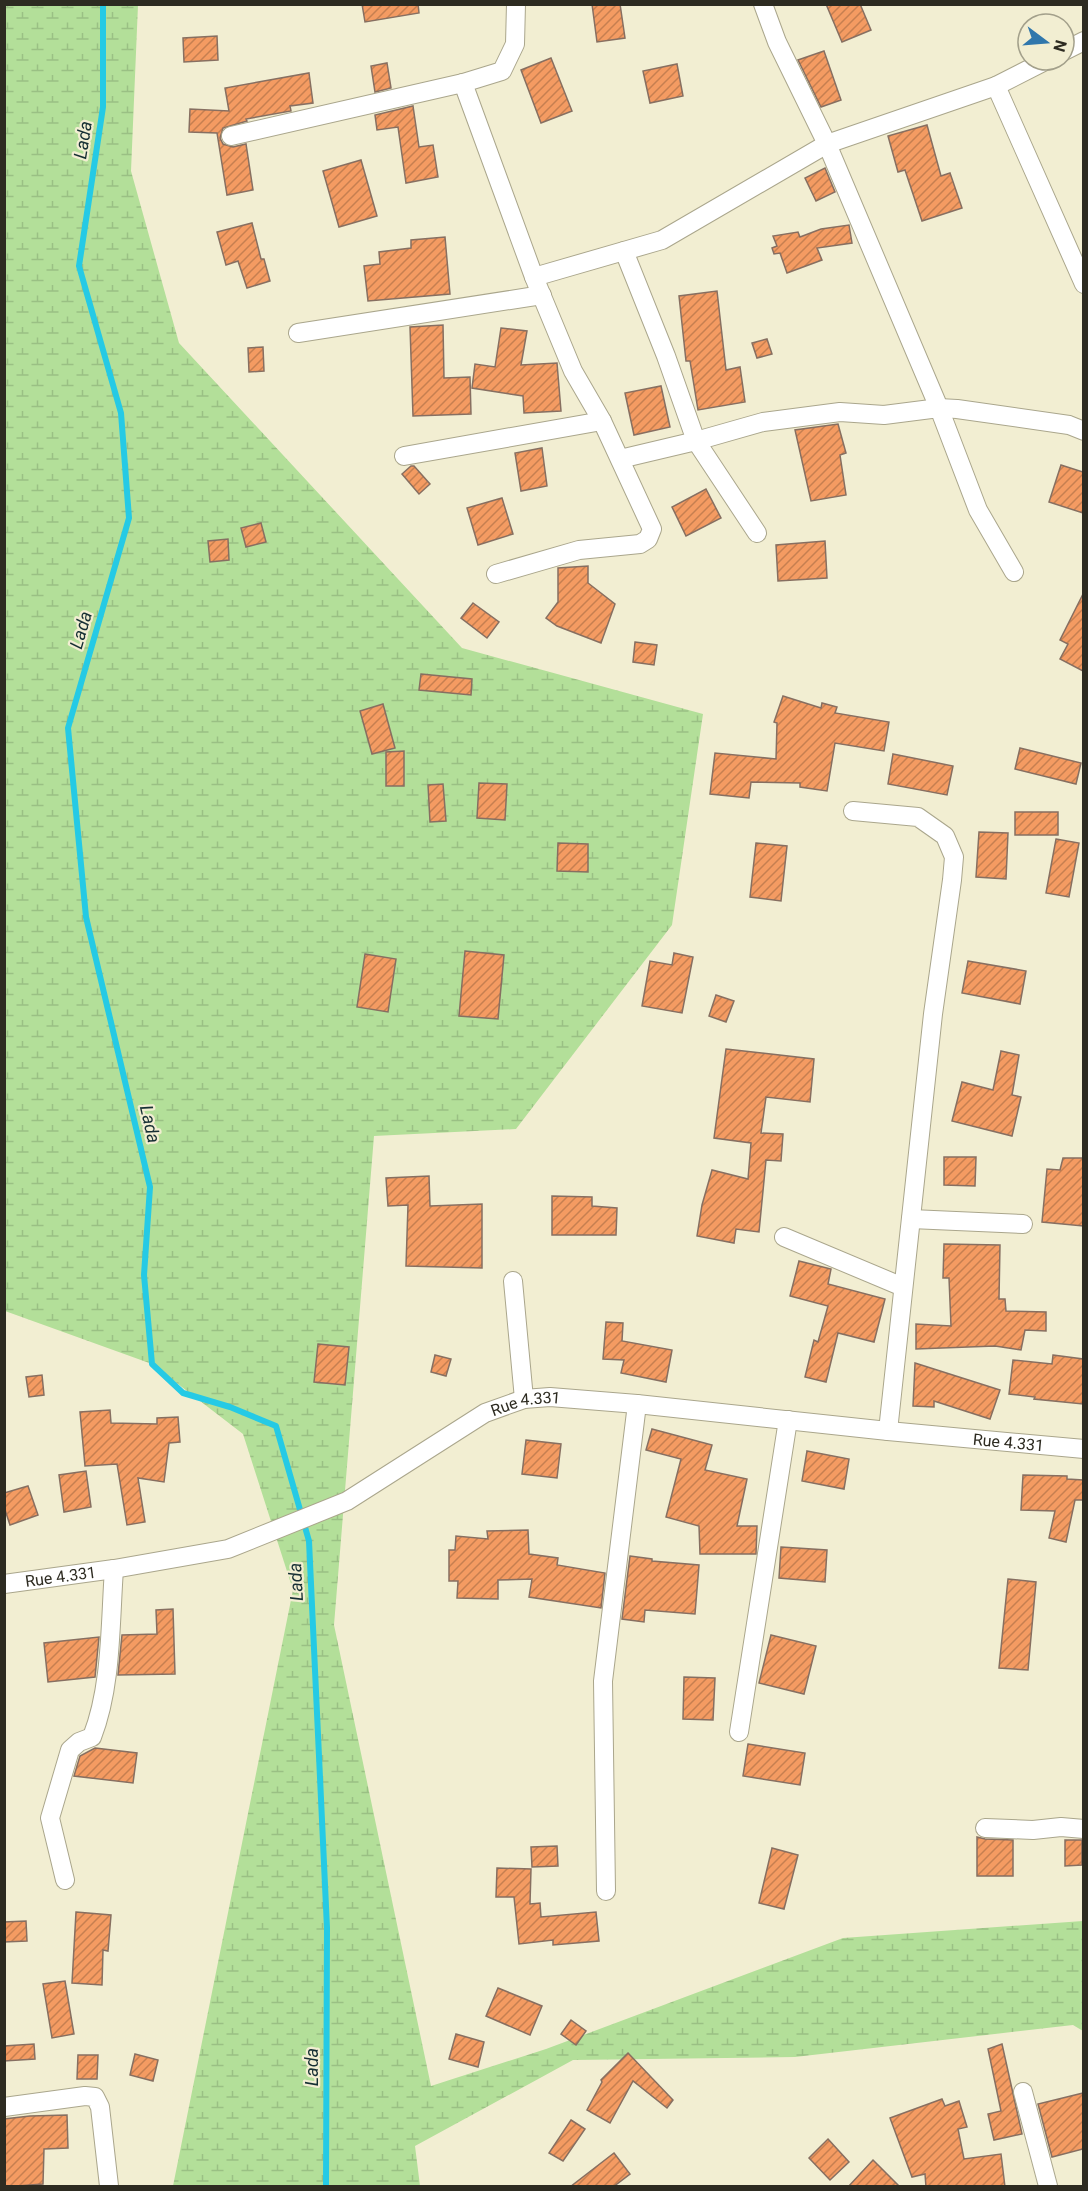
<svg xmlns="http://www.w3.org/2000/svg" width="1088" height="2191" font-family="Roboto,sans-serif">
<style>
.wetland{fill:url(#wetland-marsh)}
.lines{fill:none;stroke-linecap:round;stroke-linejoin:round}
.stream{stroke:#25cae5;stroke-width:6}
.building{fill:url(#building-hatch);stroke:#876f61;stroke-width:1.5}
.minor-casing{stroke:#aaa68c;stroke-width:20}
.minor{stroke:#fff;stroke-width:18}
.labels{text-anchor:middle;stroke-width:4.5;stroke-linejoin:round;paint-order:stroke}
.street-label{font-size:16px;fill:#2d2b21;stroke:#f2eed2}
.water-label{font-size:18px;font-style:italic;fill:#162f34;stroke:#f2eed2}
</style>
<defs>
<pattern id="wetland-marsh" width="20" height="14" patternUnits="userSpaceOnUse" patternTransform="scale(1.5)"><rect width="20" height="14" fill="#b3df99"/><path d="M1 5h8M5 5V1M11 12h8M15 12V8" fill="none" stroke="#9ac084"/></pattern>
<pattern id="building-hatch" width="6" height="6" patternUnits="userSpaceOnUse" patternTransform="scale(1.5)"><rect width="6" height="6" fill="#f49b62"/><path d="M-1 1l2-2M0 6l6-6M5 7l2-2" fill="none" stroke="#c67f50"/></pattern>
</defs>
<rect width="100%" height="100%" fill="#f2eed2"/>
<path class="wetland" d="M5,5H138L131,171L179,343L462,648L703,714L672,925L516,1129L374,1136L334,1625L431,2086L546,2049L843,1938L1083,1921V2031L1073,2025L795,2057L573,2060L415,2146L420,2186H173L293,1590L243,1434L152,1364L5,1311Z"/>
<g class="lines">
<path class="stream" d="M103,4V107L79,266L121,413L129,518L68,728L86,917L150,1187L144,1275L152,1364L183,1393L230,1407L276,1426L309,1541L327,1928L326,2186"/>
</g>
<g class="building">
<path d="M362,4H418L419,13L365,22Z"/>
<path d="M592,4H620L625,38L597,42Z"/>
<path d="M826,4H860L871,30L842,42Z"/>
<path d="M217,36L218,60L184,62L183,38Z"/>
<path d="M824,51L841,100L821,107L798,60Z"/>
<path d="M551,58L572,111L541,123L521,70Z"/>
<path d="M387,63L391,88L375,92L371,66Z"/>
<path d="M677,64L683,96L650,103L643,71Z"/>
<path d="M309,73L313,103L290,106L291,111L246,119L247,121L223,128L220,138L223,144L233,147L246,144L253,190L227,195L217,133L189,132L190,109L229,111L225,88Z"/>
<path d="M413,106L419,147L433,145L438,177L406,183L398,127L377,130L375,115Z"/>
<path d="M927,125L941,176L950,173L962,208L922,221L905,170L898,172L888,136Z"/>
<path d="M361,160L377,216L339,227L323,171Z"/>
<path d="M825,168L835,192L816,201L805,178Z"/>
<path d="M252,223L261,259H264L270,281L247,288L238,261L226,265L217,232Z"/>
<path d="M849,225L852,243L817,248L822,260L787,273L780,253L774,254L772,248L777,246L773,236L798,232L800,237L821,229Z"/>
<path d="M445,237L450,294L368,301L364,266L380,264L379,252L411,248V240Z"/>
<path d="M717,291L726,370L740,367L745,402L698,410L690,361H686L679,296Z"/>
<path d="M443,325L444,378L470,377L471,414L413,416L410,327Z"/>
<path d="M501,328L527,331L521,365L557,363L561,411L524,413L523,396L472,388L475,364L495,367Z"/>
<path d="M767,339L772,354L757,358L752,343Z"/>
<path d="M263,347L264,371L249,372L248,348Z"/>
<path d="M661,386L670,427L634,435L625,393Z"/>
<path d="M838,424L846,453L840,455L846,495L811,501L795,430Z"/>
<path d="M542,448L547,486L521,491L515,453Z"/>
<path d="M1061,465L1083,472V513L1049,502Z"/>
<path d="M411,466H414L430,484L419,494L402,474Z"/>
<path d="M706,489L721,518L686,536L672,507Z"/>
<path d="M502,498L513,534L478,545L467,508Z"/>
<path d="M261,523L266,542L246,547L241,528Z"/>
<path d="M228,539L229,560L210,562L208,541Z"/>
<path d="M825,541L827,578L778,581L776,545Z"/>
<path d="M588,566V583L615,604L601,643L557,626L546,618L558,602V568Z"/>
<path d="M1083,594V671L1060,659L1068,644L1060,640Z"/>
<path d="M473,603L499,622L487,638L461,618Z"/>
<path d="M635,642L657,645L654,665L633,662Z"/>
<path d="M421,674L472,679L471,695L419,690Z"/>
<path d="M783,696L821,708L822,703L837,707L835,713L889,722L884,751L835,743L827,791L800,787V783L751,782L749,798L710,794L715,753L776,759L777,723L774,722Z"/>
<path d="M383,704L395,748L372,754L360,711Z"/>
<path d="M1020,748L1081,763L1076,784L1015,769Z"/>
<path d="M404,751V786H386V752Z"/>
<path d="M893,754L953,766L947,795L888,784Z"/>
<path d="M479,783L507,784L505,820L477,818Z"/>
<path d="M443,784L446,821L430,822L428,785Z"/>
<rect x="1015" y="812" width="43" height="23"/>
<path d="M979,832L1008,833L1006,879L976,877Z"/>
<path d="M1056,839L1079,843L1069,897L1046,893Z"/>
<path d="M558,843L588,844V872L557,871Z"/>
<path d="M756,843L787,846L781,901L750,897Z"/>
<path d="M465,951L504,955L498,1019L459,1016Z"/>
<path d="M674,953L693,957L682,1013L642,1006L650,961L672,965Z"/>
<path d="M365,954L396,959L388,1012L357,1007Z"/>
<path d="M968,961L1026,971L1020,1004L962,993Z"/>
<path d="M716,995L734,1001L726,1022L709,1016Z"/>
<path d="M726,1049L814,1059L810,1102L766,1097L761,1133L783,1134L781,1161L766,1160L759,1232L736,1229L734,1243L697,1236L702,1205L712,1170L748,1179L751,1143L714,1138Z"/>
<path d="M1001,1051L1019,1055L1012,1095L1021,1097L1012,1136L952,1121L962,1082L993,1090Z"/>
<path d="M944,1157H976L975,1186L944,1185Z"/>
<path d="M1063,1158H1083V1226L1042,1222L1047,1169L1060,1170Z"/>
<path d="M429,1176L430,1206L482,1204V1268L406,1266L408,1205L388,1206L386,1178Z"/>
<path d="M552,1196L592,1197V1206L617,1208L616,1235H552Z"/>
<path d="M944,1244L1000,1245L999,1299H1005L1006,1311L1046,1312V1331L1025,1330L1021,1350L995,1346L916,1349V1324L951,1326L949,1278H943Z"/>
<path d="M799,1261L831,1269L828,1284L885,1299L874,1342L838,1333L826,1382L805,1377L814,1340L818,1342L828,1306L790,1296Z"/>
<path d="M606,1322L623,1323L622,1341L672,1350L666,1382L621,1373L624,1360L603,1359Z"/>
<path d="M318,1344L349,1347L345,1385L314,1382Z"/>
<path d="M435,1355L451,1359L446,1376L431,1372Z"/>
<path d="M1053,1355L1083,1359V1404L1034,1399L1035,1397L1009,1394L1013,1360L1052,1364Z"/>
<path d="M915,1363L1000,1390L990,1419L934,1401V1407L913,1406Z"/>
<path d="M42,1375L44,1395L29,1397L26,1377Z"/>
<path d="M110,1410L111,1423L157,1424V1418L178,1417L180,1442L169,1443L164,1482L138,1478L145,1522L127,1525L117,1464L85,1466L80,1412Z"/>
<path d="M652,1429L712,1445L705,1470L747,1479L737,1526H757L756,1554H700L699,1526L666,1517L681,1459L646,1450Z"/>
<path d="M526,1440L561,1444L557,1478L522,1474Z"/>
<path d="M807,1451L849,1459L844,1489L802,1481Z"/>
<path d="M86,1471L91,1507L64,1512L59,1475Z"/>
<path d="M1023,1475L1067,1476V1479L1083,1480V1500H1075L1066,1542L1049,1538L1055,1511L1021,1510Z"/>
<path d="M28,1486L38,1515L10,1525L4,1507V1493Z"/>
<path d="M528,1530L529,1554L558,1558L557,1565L605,1573L601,1608L529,1597L532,1579L498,1580V1599L457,1598L458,1581H449V1550H455L456,1536L488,1539L487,1531Z"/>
<path d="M781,1547L827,1550L825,1582L779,1578Z"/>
<path d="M630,1556L652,1559V1561L699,1565L695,1614L645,1610L644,1622L622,1619Z"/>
<path d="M1008,1579L1036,1582L1028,1670L999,1668Z"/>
<path d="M173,1609L175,1674L118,1675L122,1635L157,1634L156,1610Z"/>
<path d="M771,1635L816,1646L804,1694L759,1683Z"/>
<path d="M99,1637L95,1677L48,1682L44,1643Z"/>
<path d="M684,1677L715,1678L713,1720L683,1719Z"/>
<path d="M748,1744L805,1753L800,1785L743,1776Z"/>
<path d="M95,1748L137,1753L133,1783L74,1776L80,1756Z"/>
<path d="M977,1837L985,1839L1013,1840V1876H977Z"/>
<path d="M1065,1840H1082V1865L1065,1866Z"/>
<path d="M557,1846L558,1866L532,1867L531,1847Z"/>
<path d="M772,1848L798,1855L784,1909L759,1903Z"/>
<path d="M497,1868L531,1869L530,1904L540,1903L541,1917L596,1912L599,1941L553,1945V1940L519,1944L514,1897H496Z"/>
<path d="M76,1912L111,1915L108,1951L103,1950L102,1985L72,1983Z"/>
<path d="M26,1921L27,1941L4,1942V1922Z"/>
<path d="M65,1981L74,2034L52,2038L43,1984Z"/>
<path d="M498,1988L542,2006L530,2035L486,2016Z"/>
<path d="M571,2020L586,2031L576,2045L561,2034Z"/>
<path d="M456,2034L484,2042L478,2067L449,2059Z"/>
<path d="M34,2044L35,2059L4,2061V2046Z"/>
<path d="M1002,2044L1022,2134L994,2140L988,2114L1001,2111L988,2049Z"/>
<path d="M628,2053L673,2100L667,2108L633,2081L610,2123L587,2110L602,2082L601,2080Z"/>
<path d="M135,2054L158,2060L153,2081L130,2075Z"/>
<path d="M78,2055H98L97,2079H77Z"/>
<path d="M1083,2093V2149L1052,2157L1038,2104Z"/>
<path d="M942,2099L945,2106L959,2101L967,2127L958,2129L964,2159L1001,2154L1005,2187H926L925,2174L912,2177L890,2118Z"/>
<path d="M67,2115L68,2148L44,2149L43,2184L4,2187V2119L30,2116Z"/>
<path d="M571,2120L585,2129L563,2161L549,2153Z"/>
<path d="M828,2139L849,2162L830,2180L809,2158Z"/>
<path d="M614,2153L630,2174L613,2187H570Z"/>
<path d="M873,2160L900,2187H848Z"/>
</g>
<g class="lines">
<defs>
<g id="minor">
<path d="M763,4L777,42L827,144L939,408L978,510L1014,572"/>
<path d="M1064,51L1084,41"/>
<path d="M463,83L534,277L573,371L602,421L652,529L648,539L640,544L579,550L496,574"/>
<path d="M996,86L1084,284"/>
<path d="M231,136L463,83L502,71L515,44L516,4"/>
<path d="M624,251L666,356L696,441L757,533"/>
<path d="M534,277L662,240L827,144L996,86L1047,60"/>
<path d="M298,333L542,295"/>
<path d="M404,456L602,421"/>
<path d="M620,459L696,441L763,422L840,412L884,415L939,408L957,409L1069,425L1084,431"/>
<path d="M853,811L918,817L945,836L954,857L952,880L933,1014L888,1431"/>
<path d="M911,1219L1023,1224"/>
<path d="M784,1237L903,1287"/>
<path d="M513,1281L524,1399"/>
<path id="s1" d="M4,1584L114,1569L228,1549L347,1501L485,1413L524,1399L550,1397L637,1404L888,1431L1084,1449"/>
<path d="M739,1732L788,1420"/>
<path d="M985,1828L1033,1830L1061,1827L1084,1829"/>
<path d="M65,1880L50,1818L70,1750L79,1742L92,1737C112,1686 110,1623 114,1569"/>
<path d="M606,1891L603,1681L637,1404"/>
<path d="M1023,2092L1048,2186"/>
<path d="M4,2107L85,2096L95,2097L100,2107L109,2186"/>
</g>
</defs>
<use href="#minor" class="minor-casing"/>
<use href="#minor" class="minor"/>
</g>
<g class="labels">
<g class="street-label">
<text dy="6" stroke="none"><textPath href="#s1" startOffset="561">Rue 4.331</textPath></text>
<text dy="6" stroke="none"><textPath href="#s1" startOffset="1047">Rue 4.331</textPath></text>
<text dy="6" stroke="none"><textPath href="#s1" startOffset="57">Rue 4.331</textPath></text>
</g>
<g class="water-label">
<text transform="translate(83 140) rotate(-81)" y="6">Lada</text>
<text transform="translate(81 630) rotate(-74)" y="6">Lada</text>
<text transform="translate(150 1124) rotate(77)" y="6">Lada</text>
<text transform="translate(296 1582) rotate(-93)" y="6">Lada</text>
<text transform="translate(312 2067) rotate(-90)" y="6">Lada</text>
</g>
</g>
<rect width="1088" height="2191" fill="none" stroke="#2d2b21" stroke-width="12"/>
<g transform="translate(1046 42) rotate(106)"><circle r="28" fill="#f2eed2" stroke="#a3a08b" stroke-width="1.5"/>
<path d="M0-4.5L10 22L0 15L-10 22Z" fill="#3077ac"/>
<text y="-9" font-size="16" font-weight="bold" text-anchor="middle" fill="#2d2b21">N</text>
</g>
</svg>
